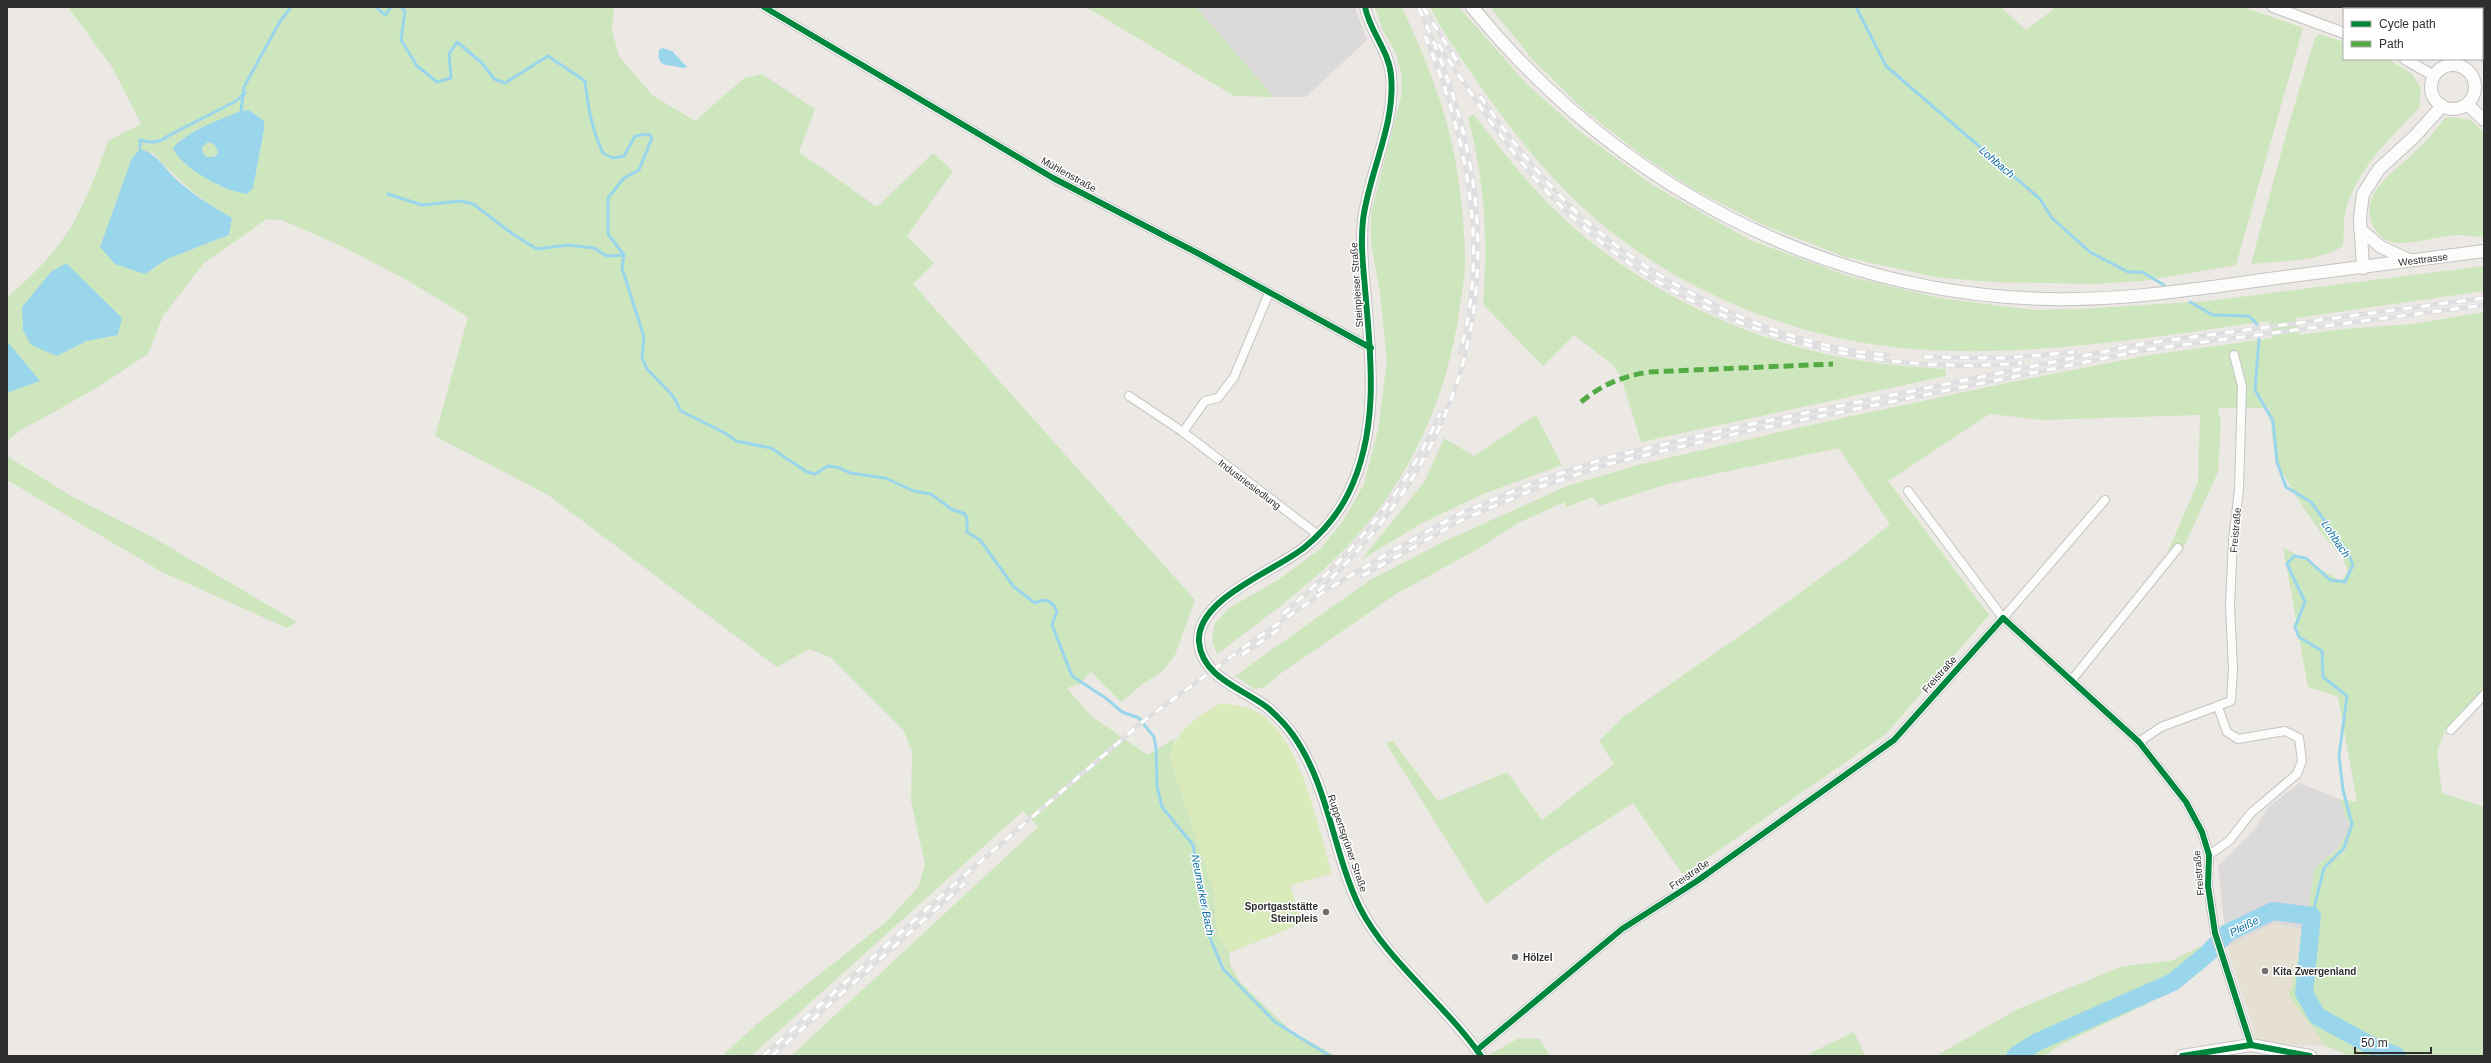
<svg xmlns="http://www.w3.org/2000/svg" width="2491" height="1063" font-family="Helvetica,sans-serif">
<style>
.industrial{fill:#dcd9db}
.education{fill:#e6e0d3}
.green{fill:#cee6be;fill-rule:evenodd}
.pitch{fill:#d9eabb}
.water{fill:#99d6ec;fill-rule:evenodd}
.lines{fill:none;stroke-linecap:round;stroke-linejoin:round}
.stream{stroke:#99d6ec;stroke-width:3}
.river{stroke:#99d6ec;stroke-width:18}
.minor-casing{stroke:#c5c4c5;stroke-width:10}
.tertiary-casing{stroke:#c5c4c5;stroke-width:12}
.secondary-casing{stroke:#c5c4c5;stroke-width:14}
.minor{stroke:#fcfcfb;stroke-width:8}
.tertiary{stroke:#fcfcfb;stroke-width:10}
.secondary{stroke:#fcfcfb;stroke-width:12}
.rail-casing{stroke:#dfdfe1;stroke-width:4.5}
.rail{stroke:#fff;stroke-width:3;stroke-dasharray:9;stroke-linecap:butt}
.quiet{stroke:#54ab44;stroke-width:5;stroke-dasharray:10 5;stroke-linecap:butt}
.cycleway-casing{stroke:#fff;stroke-width:8}
.cycleway{stroke:#00873e;stroke-width:6}
.poi-dot{fill:#706f6e;stroke:#fff;stroke-width:1.5}
.labels{text-anchor:middle;stroke-width:3;stroke-linejoin:round;paint-order:stroke}
.street-label{font-size:10px;fill:#2e2e2e;stroke:#fff}
.poi-label{font-size:10px;font-weight:bold;fill:#2e2e2e;stroke:#fff;text-anchor:start}
.water-label{font-size:11px;font-style:italic;fill:#0d6fa3;stroke:#fff}
</style>
<rect width="100%" height="100%" fill="#ece8e4"/>
<g class="industrial">
<path d="M1196,7H1355L1367,40L1306,97H1274Z"/>
<path d="M2445,7H2484V66L2479,59H2482V9H2446Z"/>
<path d="M2300,783L2339,799L2350,826L2337,850L2315,867L2305,930L2274,924L2227,947L2218,866L2255,829L2269,806Z"/>
</g>
<path class="education" d="M2274,923L2305,930L2289,996L2326,1046L2258,1044L2227,947Z"/>
<g class="green">
<path d="M68,7H614L612,31L619,56L652,95L695,121L744,78L762,74L815,109L799,152L877,207L933,153L953,171L907,236L934,263L913,284L1195,600L1175,655L1163,671L1144,683L1121,702L1091,672L1080,684L1067,688L1092,717L1148,755L1175,738L1170,759L1213,888L1217,932L1229,953L1230,965L1241,983L1291,1031L1336,1056H791L1038,827L1023,811L751,1056H722L758,1023L887,921L919,886L925,863L911,802L912,751L904,731L830,657L809,649L777,667L548,495L435,436L468,317L405,279L343,247L282,220L267,219L204,263L163,316L148,354L95,389L21,430L7,441V393L39,380L7,341V297C34,275 61,247 77,216C90,192 99,165 109,140L141,124L112,67ZM249,110L264,121V130L253,188L223,186L186,165L180,140L241,111ZM153,153C177,180 201,200 232,218L229,235L167,259L145,274L100,247L132,158ZM122,318L118,335L87,341L57,356Z"/>
<path d="M1086,7H1196L1274,97L1234,96Z"/>
<path d="M1375,7H1402C1424,55 1446,107 1455,159C1461,194 1465,229 1465,264C1465,278 1462,292 1460,305C1449,391 1414,473 1355,538C1314,583 1265,618 1217,654L1212,640L1215,623L1229,608L1278,580L1320,549L1343,521L1364,484L1378,430L1387,361L1380,293L1371,243V213L1401,97L1402,76L1396,53L1383,31Z"/>
<path d="M1430,7H1459L1526,83L1579,131L1654,186L1750,240L1848,276L1939,298L2034,310L2079,309L2208,301L2484,266V291L2296,318L2299,335L2343,329L2413,324L2484,312V688L2445,730L2437,752L2442,793L2484,807V1056H2350L2326,1046L2289,996L2305,930L2315,867L2337,850L2350,826L2339,799L2357,802L2338,697L2308,687L2283,547L2341,581L2348,572L2342,555L2321,533L2297,498L2275,459L2269,408H2218L2221,423L2218,472L2183,549L2168,551L2198,482L2200,415L2043,420L1990,414L1888,481L1989,615L1886,734L1683,875L1633,803L1552,855L1486,904L1386,743L1393,741L1438,801L1507,772L1542,820L1614,764L1599,741L1624,716L1747,631L1855,553L1890,524L1839,448L1667,484L1599,506L1593,497L1566,507L1565,502L1520,522L1476,550L1396,594L1280,674L1265,687L1254,689L1235,676L1370,580L1445,541L1567,486L1638,465L1806,426L2011,382L2150,355L2272,338L2270,321C2154,337 2030,358 1913,349C1800,340 1686,295 1599,222C1554,184 1517,138 1483,90C1464,63 1445,36 1430,7Z"/>
<path d="M1490,7H2001L2026,30L2056,7H2243L2303,28L2236,265L2142,281L2094,284L1990,282L1935,277L1845,257L1761,224L1693,189L1640,154L1584,110L1533,60Z"/>
<path d="M2319,34L2344,42V59H2388L2412,74L2421,88L2419,108C2390,139 2359,166 2346,209C2343,220 2344,234 2343,246C2318,262 2280,261 2251,264L2290,120L2315,38Z"/>
<path d="M1473,114C1501,149 1528,185 1560,215C1645,295 1761,348 1876,363C1899,366 1922,367 1945,369L1946,376L1641,442L1621,377L1613,365L1574,335L1543,366L1483,304C1488,238 1485,182 1468,118Z"/>
<path d="M2454,117L2470,120L2484,132V237C2475,237 2466,235 2457,235C2437,236 2416,244 2396,243C2387,242 2379,236 2374,228C2357,192 2396,171 2417,150C2428,141 2436,128 2445,118Z"/>
<path d="M208,142L215,145L218,153L214,157H206L202,151V147Z"/>
<path d="M1536,415L1562,465L1483,494L1420,524L1361,560L1425,481L1444,438L1474,456Z"/>
<path d="M7,456L73,497L154,538L297,622L287,628L162,572L7,480Z"/>
<path d="M2209,942L2214,956L2147,1004L2060,1045L2044,1056H1936L2018,1009L2123,966L2171,961Z"/>
<path d="M1854,1032L1865,1056H1809L1812,1052Z"/>
<path d="M1519,1038L1540,1039L1550,1056H1487Z"/>
</g>
<path class="pitch" d="M1221,703C1234,705 1248,706 1259,713C1301,739 1318,827 1332,873L1290,886L1303,923L1229,953L1217,932L1213,888L1170,759C1173,731 1198,717 1221,703Z"/>
<g class="water">
<path d="M662,48L672,51L687,67C683,69 679,67 674,66C663,65 657,64 659,50Z"/>
<path d="M249,110L264,121V130L253,188L247,194C226,192 181,168 173,148C190,129 218,121 241,111ZM208,142L215,145L218,153L214,157H206L202,151V147Z"/>
<path d="M140,149C159,155 163,167 177,180C194,195 213,207 232,218L229,235L167,259L145,274L115,264L100,247L132,158Z"/>
<path d="M66,263L122,318L118,335L87,341L57,356L31,345L23,330L22,307L51,272Z"/>
<path d="M7,341L40,381L7,393Z"/>
</g>
<g class="lines">
<g class="stream">
<path d="M376,7L385,15L391,7"/>
<path d="M401,7L405,11L401,40L417,66L437,82L451,78L449,54L457,42L482,63L494,79L505,83L548,56L585,81C588,107 592,130 603,153L613,158L624,156L635,136L649,134L652,138L639,170L624,178L608,198V234L624,255L622,268L644,337L642,358L647,369L673,396L681,411L725,433L736,441L771,448L807,472L815,474L828,466L840,468L850,473L885,478L914,491L931,494L951,509L965,514L967,519V532L980,540L1014,587L1035,603C1045,597 1052,601 1057,611L1052,625L1072,676L1107,699L1122,712L1139,718L1154,737L1156,748L1157,786L1162,807L1193,845L1208,933L1223,969L1275,1022L1330,1056"/>
<path d="M1856,7L1886,66L2040,199L2052,218L2090,252L2128,272H2142L2164,285"/>
<path d="M241,111L244,87L279,23L291,7"/>
<path d="M140,149V140C150,143 160,143 168,136L236,101L245,93"/>
<path d="M388,194L422,205L461,201L473,204L514,235L537,249L568,245L594,248L607,256L624,255"/>
<path d="M2190,302L2213,315L2249,316L2257,324"/>
<path d="M2259,339L2255,390L2273,421L2277,462L2286,487L2311,502L2348,553L2353,565L2345,582L2330,580L2306,558L2294,556L2287,564L2305,602L2295,627L2299,637L2322,651L2323,677L2347,696L2339,756L2343,790L2352,824L2344,848L2324,868L2312,916"/>
</g>
<path class="river" d="M2015,1056L2037,1042L2173,982L2207,954L2227,933L2273,911L2312,916L2304,993L2317,1016L2370,1045L2397,1056"/>
<defs>
<g id="minor">
<path d="M764,7L1053,178L1203,256L1371,348"/>
<path d="M1129,396L1183,432L1318,535"/>
<path d="M1183,432L1205,401L1218,398L1234,377L1269,293"/>
<path d="M1908,491L2003,618L2105,500"/>
<path d="M2071,681L2178,548"/>
<path d="M2451,730L2484,695"/>
<path d="M2139,742L2161,727L2231,701L2233,669L2230,605L2233,540L2239,490L2242,386L2234,355"/>
<path d="M2209,855L2229,841L2251,813L2297,774L2302,761L2299,738L2285,731L2238,739L2227,732L2218,707"/>
<path d="M1477,1050L1622,929L1697,881L1894,740L2003,618L2139,742L2186,802L2202,832L2209,855L2208,886L2215,933L2251,1045"/>
</g>
<g id="tertiary">
<path d="M1365,7C1370,32 1389,51 1391,75C1396,124 1369,172 1363,220C1360,247 1364,274 1366,300C1372,365 1378,434 1348,494C1338,514 1322,533 1305,547C1276,571 1196,598 1199,642C1202,678 1244,689 1268,708C1277,716 1286,725 1293,735C1329,786 1333,853 1360,908C1387,961 1446,1005 1481,1056"/>
<path d="M2273,7L2344,33"/>
<path d="M2405,59L2434,76"/>
</g>
<g id="secondary">
<path d="M1472,7C1616,183 1819,294 2048,299C2122,301 2196,289 2269,279C2341,269 2412,261 2484,251"/>
<path d="M2434,7L2436,9"/>
<circle cx="2453" cy="87" r="22"/>
<path d="M2467,104L2484,120"/>
<path d="M2360,229L2381,247L2409,260"/>
<path d="M2363,268L2360,217L2363,194L2379,169L2414,137L2442,106"/>
<path d="M2182,1056L2251,1045L2310,1056"/>
</g>
</defs>
<use href="#minor" class="minor-casing"/>
<use href="#tertiary" class="tertiary-casing"/>
<use href="#secondary" class="secondary-casing"/>
<use href="#minor" class="minor"/>
<use href="#tertiary" class="tertiary"/>
<use href="#secondary" class="secondary"/>
<defs>
<g id="rail">
<path d="M1423,7L1459,64"/>
<path d="M1425,36C1466,134 1490,248 1460,352"/>
<path d="M1438,44C1474,98 1509,153 1555,200C1675,324 1853,378 2022,363"/>
<path d="M1480,96C1507,135 1536,172 1570,206C1648,283 1779,347 1888,355"/>
<path d="M2129,352L2484,305"/>
<path d="M1924,357L2006,358L2074,352"/>
<path d="M1362,576L1462,520L1537,488L1608,464L1743,432L2135,352"/>
<path d="M1318,591C1495,427 1520,221 1418,7"/>
<path d="M1283,614C1350,555 1404,496 1440,413"/>
<path d="M1242,655L1279,629"/>
<path d="M763,1056L951,887L1141,723L1247,645L1328,589L1392,551L1459,514L1535,482L1606,458L1742,426L2141,344L2484,298"/>
<path d="M772,1056L965,883"/>
</g>
</defs>
<use href="#rail" class="rail-casing"/>
<use href="#rail" class="rail"/>
<path class="quiet" d="M1581,402C1603,384 1621,377 1648,372L1833,364"/>
<defs>
<g id="cycleway">
<path d="M764,7L1053,178L1203,256L1371,348"/>
<path d="M1365,7C1370,32 1389,51 1391,75C1396,124 1369,172 1363,220C1360,247 1364,274 1366,300C1372,365 1378,434 1348,494C1338,514 1322,533 1305,547C1276,571 1196,598 1199,642C1202,678 1244,689 1268,708C1277,716 1286,725 1293,735C1329,786 1333,853 1360,908C1387,961 1446,1005 1481,1056"/>
<path d="M1477,1050L1622,929L1697,881L1894,740L2003,618L2139,742L2186,802L2202,832L2209,855L2208,886L2215,933L2251,1045"/>
<path d="M2182,1056L2251,1045L2310,1056"/>
</g>
</defs>
<use href="#cycleway" class="cycleway-casing"/>
<use href="#cycleway" class="cycleway"/>
</g>
<g class="poi-dot">
<circle cx="1326" cy="912" r="4"/>
<circle cx="1515" cy="957" r="4"/>
<circle cx="2265" cy="971" r="4"/>
</g>
<g class="labels">
<g class="street-label">
<text transform="translate(1069 174) rotate(29)" y="4">Mühlenstraße</text>
<text transform="translate(2423 259) rotate(-7)" y="4">Westtrasse</text>
<text transform="translate(1356 285) rotate(-94)" y="4">Steinpleiser Straße</text>
<text transform="translate(1250 484) rotate(37)" y="4">Industriesiedlung</text>
<text transform="translate(2235 530) rotate(-85)" y="4">Freistraße</text>
<text transform="translate(1939 674) rotate(-48)" y="4">Freistraße</text>
<text transform="translate(1348 843) rotate(71)" y="4">Ruppertsgrüner Straße</text>
<text transform="translate(2198 873) rotate(-95)" y="4">Freistraße</text>
<text transform="translate(1689 874) rotate(-34)" y="4">Freistraße</text>
</g>
<g class="poi-label">
<text x="1318" y="910" text-anchor="end">Sportgaststätte<tspan x="1318" dy="12">Steinpleis</tspan></text>
<text x="1523" y="961">Hölzel</text>
<text x="2273" y="975">Kita Zwergenland</text>
</g>
<g class="water-label">
<text transform="translate(1997 162) rotate(41)" y="4">Lohbach</text>
<text transform="translate(2336 539) rotate(56)" y="4">Lohbach</text>
<text transform="translate(1203 895) rotate(79)" y="4">Neumarker Bach</text>
<text transform="translate(2244 926) rotate(-27)" y="4">Pleiße</text>
</g>
</g>
<rect width="2491" height="1063" fill="none" stroke="#2e2e2e" stroke-width="16"/>
<rect x="2343" y="8" width="140" height="52" fill="#ffffff" stroke="#ababab"/>
<rect x="2351" y="21" width="20" height="6" fill="#00873e" stroke="#ababab"/>
<text x="2379" y="28" font-size="12" fill="#2e2e2e">Cycle path</text>
<rect x="2351" y="41" width="20" height="6" fill="#54ab44" stroke="#ababab"/>
<text x="2379" y="48" font-size="12" fill="#2e2e2e">Path</text>
<path d="M2355 1047v6h76v-6" fill="none" stroke="#2e2e2e" stroke-width="2"/>
<text x="2361" y="1047" font-size="12" fill="#2e2e2e" stroke="#ffffff" stroke-width="3" paint-order="stroke">50 m</text>
</svg>
